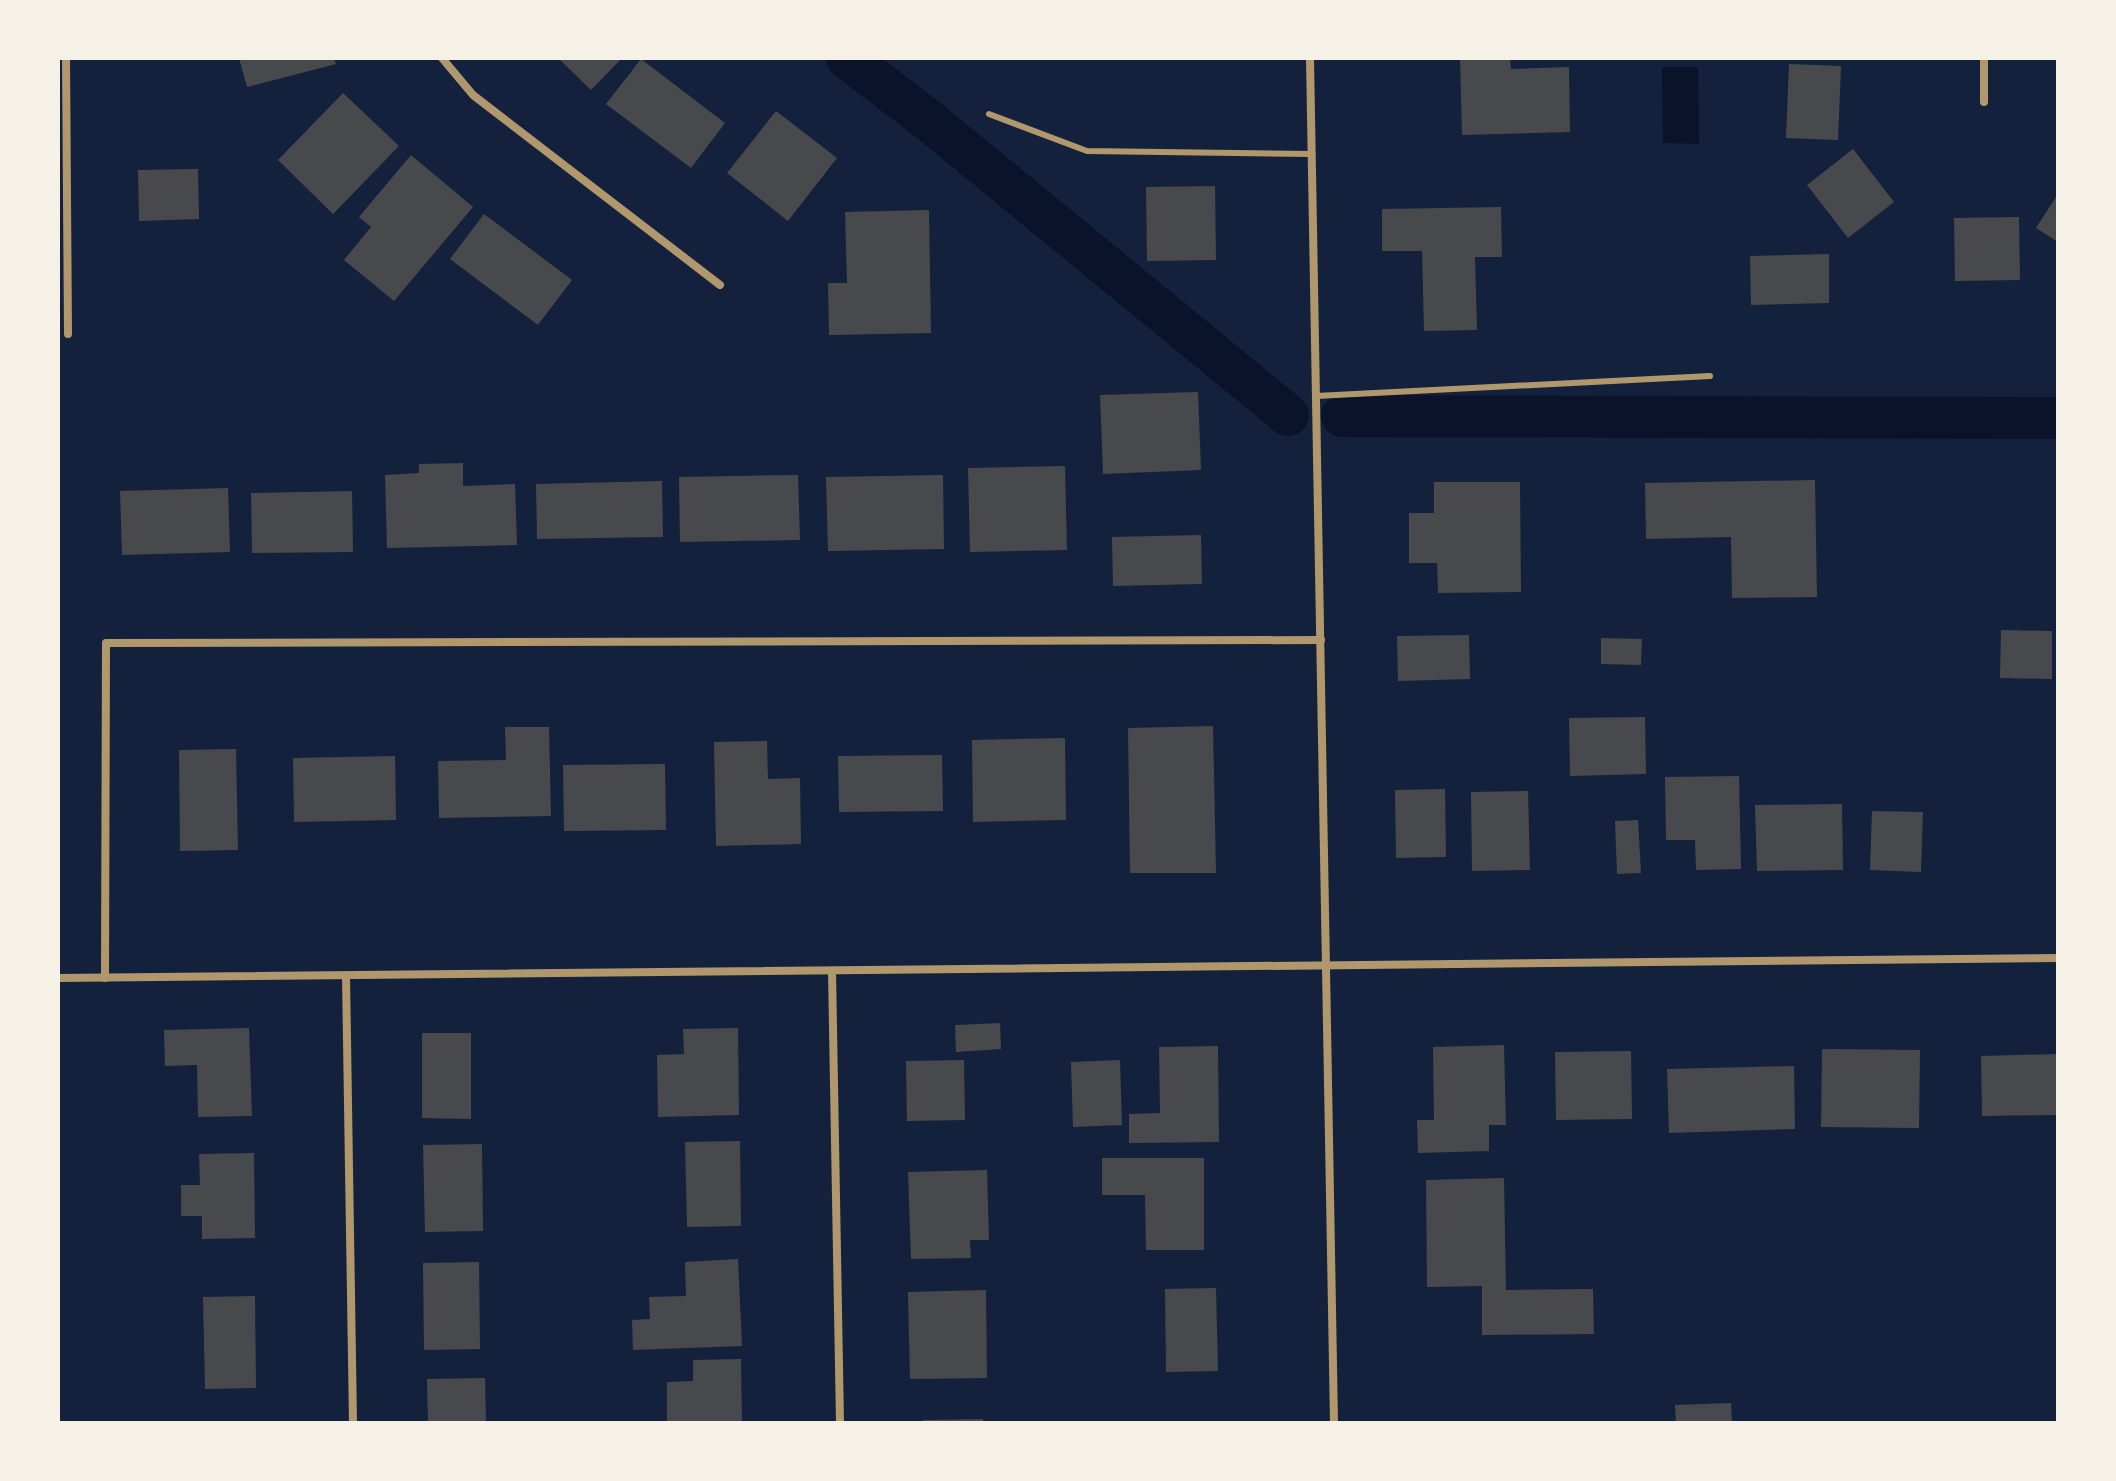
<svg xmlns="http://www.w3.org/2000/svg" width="2116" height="1481" font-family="'Archivo Narrow',sans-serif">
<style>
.water{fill:#0b132b}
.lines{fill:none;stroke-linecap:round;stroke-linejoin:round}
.canal{stroke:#0b132b;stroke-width:42}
.building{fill:#48494c}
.service{stroke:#b1986c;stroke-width:6}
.minor{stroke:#b1986c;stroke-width:8}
</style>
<rect width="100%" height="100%" fill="#14213d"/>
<path class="water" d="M1662,67H1698L1699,144L1663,143Z"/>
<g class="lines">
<g class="canal">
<path d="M847,58L927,119L1288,415"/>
<path d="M1342,416L2058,418"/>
</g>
</g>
<g class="building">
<path d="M239,58H334L336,64L247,87Z"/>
<path d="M558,58H622L591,90Z"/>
<path d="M1460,58H1510L1511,69L1569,67L1570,132L1462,135Z"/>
<path d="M641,59L725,123L691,168L606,104Z"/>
<path d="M1789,64L1841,66L1838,140L1786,138Z"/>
<path d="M343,93L399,146L333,214L278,160Z"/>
<path d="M776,111L837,158L788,221L727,173Z"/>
<path d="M1853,149L1894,202L1848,238L1807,185Z"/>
<path d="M411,155L473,207L394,301L344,260L371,227L359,217Z"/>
<path d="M198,169L199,219L139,221L138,170Z"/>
<path d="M1215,186L1216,260L1147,261L1146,187Z"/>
<path d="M2058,194V242L2036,228Z"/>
<path d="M1501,207L1502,257H1475L1477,330L1424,331L1422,251H1382V209Z"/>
<path d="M929,210L931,333L829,335L828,283H847L845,212Z"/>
<path d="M484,214L572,280L538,325L450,259Z"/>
<path d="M2019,217L2020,280L1955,281L1954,218Z"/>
<path d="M1829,254V303L1751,305L1750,256Z"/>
<path d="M1198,392L1201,470L1103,474L1100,395Z"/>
<path d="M463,463V486L515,484L517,545L387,548L385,475L419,473V464Z"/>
<path d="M1065,466L1067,550L970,552L968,468Z"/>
<path d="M798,475L800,540L680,542L679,477Z"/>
<path d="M943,475L944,549L828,551L826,477Z"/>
<path d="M1815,480L1817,597L1732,598L1731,537L1646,539L1645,483Z"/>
<path d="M662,481L663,537L537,539L536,484Z"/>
<path d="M1434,482H1520L1521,592L1438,593L1437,563H1409V513H1434Z"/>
<path d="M228,488L230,552L122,555L120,491Z"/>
<path d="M352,491L353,552L252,553L251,493Z"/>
<path d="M1201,535L1202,584L1113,586L1112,537Z"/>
<path d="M2001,630L2052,631V679L2000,678Z"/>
<path d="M1469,635L1470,679L1398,681L1397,636Z"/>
<path d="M1601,638L1642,639L1641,665L1601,664Z"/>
<path d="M1645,717L1646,774L1570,776L1569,718Z"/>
<path d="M1213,726L1216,873H1130L1128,728Z"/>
<path d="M505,727H549L551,816L439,818L438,761L506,760Z"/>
<path d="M1065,738L1066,820L973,822L972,740Z"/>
<path d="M767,741L768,779L800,778L801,844L716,846L714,742Z"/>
<path d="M236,749L238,850L180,851L179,750Z"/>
<path d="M942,755L943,811L839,812L838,756Z"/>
<path d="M395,756L396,820L294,822L293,758Z"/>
<path d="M665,764L666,830L564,831L563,765Z"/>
<path d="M1739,776L1741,869L1696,870L1695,840H1666L1665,777Z"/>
<path d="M1445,789L1446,857L1396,858L1395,790Z"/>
<path d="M1528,791L1530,870L1472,871L1471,792Z"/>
<path d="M1842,804L1843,870L1757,871L1755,805Z"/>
<path d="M1872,811L1923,812L1921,872L1870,870Z"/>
<path d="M1638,820L1641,873L1617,874L1615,821Z"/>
<path d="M1000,1023L1001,1049L956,1052L955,1025Z"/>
<path d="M249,1028L252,1116L198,1117L197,1065L165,1066L164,1030Z"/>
<path d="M738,1028L739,1115L658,1117L657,1055L684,1054L683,1029Z"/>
<path d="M422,1033H471V1119L422,1118Z"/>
<path d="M1504,1045L1506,1125H1489V1151L1418,1153L1417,1120H1434L1433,1047Z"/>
<path d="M1218,1046L1219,1142L1129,1143V1114L1160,1113L1159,1047Z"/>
<path d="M1822,1049L1920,1050L1919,1128L1821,1127Z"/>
<path d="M1631,1051L1632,1119L1556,1120L1555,1052Z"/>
<path d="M2058,1054V1115L1982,1116L1981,1056Z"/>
<path d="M964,1060L965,1120L907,1121L906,1061Z"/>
<path d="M1120,1060L1122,1125L1073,1127L1071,1062Z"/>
<path d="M1794,1066L1795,1129L1669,1133L1667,1069Z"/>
<path d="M740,1141L741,1226L687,1227L685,1142Z"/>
<path d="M482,1144L483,1231L425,1232L423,1145Z"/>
<path d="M254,1153L255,1238L202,1239V1216H181V1185H200L199,1154Z"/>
<path d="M1102,1158H1204V1250H1146L1145,1195H1102Z"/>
<path d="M987,1170L989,1240H970L971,1258L911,1259L908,1172Z"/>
<path d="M1504,1178L1506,1290L1593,1289L1594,1334L1482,1335V1286L1427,1287L1426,1180Z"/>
<path d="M738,1259L742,1346L633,1350L632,1320L650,1319L649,1297L686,1296L685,1262Z"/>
<path d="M479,1262L480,1349L424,1350L423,1263Z"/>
<path d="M1216,1288L1218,1371L1166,1372L1165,1289Z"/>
<path d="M986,1290L987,1378L910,1379L908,1292Z"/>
<path d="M255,1296L256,1388L205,1389L203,1297Z"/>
<path d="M741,1359L742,1423H667V1382L693,1381V1360Z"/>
<path d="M485,1378L486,1423H428L427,1379Z"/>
<path d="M1731,1403L1732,1423H1676L1675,1405Z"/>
<path d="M983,1419V1423H923V1420Z"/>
</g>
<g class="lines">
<g class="service">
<path d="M989,114L1087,151L1311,154"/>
<path d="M1316,396L1710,376"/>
</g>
<g class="minor">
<path d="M66,58L68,334"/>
<path d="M442,58L473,95L720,285"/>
<path d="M1310,58L1334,1423"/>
<path d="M1984,58V102"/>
<path d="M832,971L840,1423"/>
<path d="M346,976L353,1423"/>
<path d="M58,978L2058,958"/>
<path d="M105,978L106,643L1321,640"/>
</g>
</g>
<rect width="2116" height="1481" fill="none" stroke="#f6f1e7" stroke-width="120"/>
</svg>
